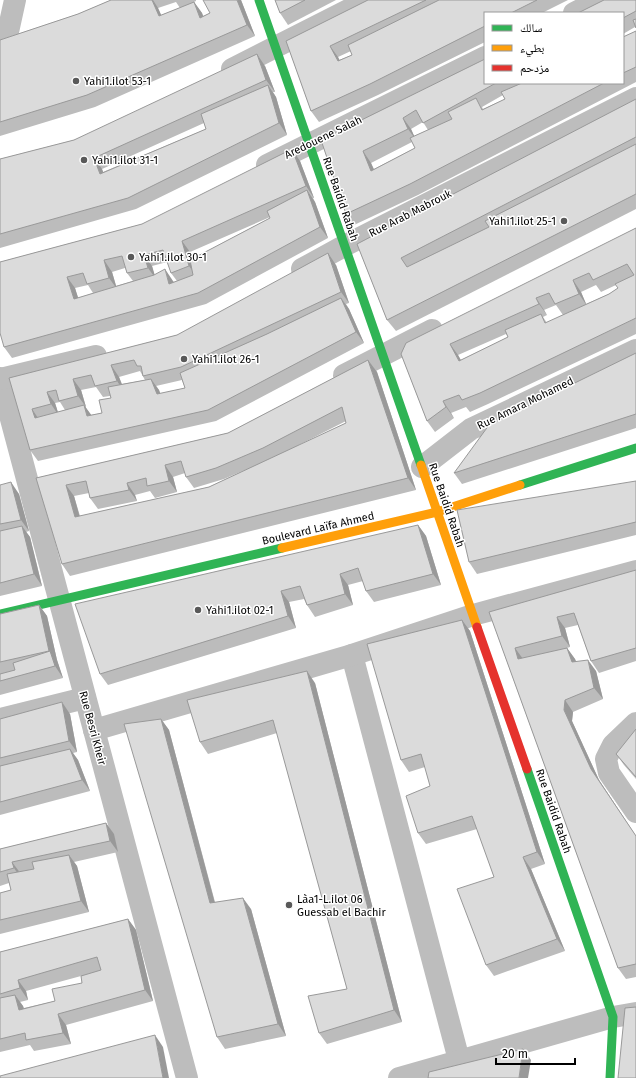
<svg xmlns="http://www.w3.org/2000/svg" width="636" height="1078" font-family="'Fira Sans','Noto Naskh Arabic',sans-serif">
<style>
.lines{fill:none;stroke-linecap:round;stroke-linejoin:round}
.street{stroke:#bdbdbd;stroke-width:22}
.fast{stroke:#30b455;stroke-width:9}
.slow{stroke:#ff9f0a;stroke-width:9}
.jam{stroke:#e5322d;stroke-width:9}
.wall{fill:#bcbcbc;fill-rule:evenodd}
.shaded-wall{fill:#999}
.building{fill:#dbdbdb;stroke:#999;fill-rule:evenodd}
.poi-dot{fill:#595959;stroke:#fff;stroke-width:1.5}
.labels{text-anchor:middle;stroke-width:3;stroke-linejoin:round;paint-order:stroke}
.poi-label{font-size:11px;fill:#000;stroke:#fff;text-anchor:start}
.street-label{font-size:11px;fill:#000;stroke:#fff}
</style>
<rect width="100%" height="100%" fill="#fff"/>
<g class="lines">
<g class="street">
<path d="M574,13L600,0"/>
<path d="M6,41L15,0"/>
<path d="M232,69L368,0"/>
<path d="M267,165L485,57"/>
<path d="M302,269L344,246L636,98"/>
<path d="M344,375L432,330"/>
<path d="M0,378L187,1078"/>
<path d="M0,379L96,356"/>
<path d="M422,467L471,429L636,350"/>
<path d="M352,655L459,1060"/>
<path d="M0,719L85,698"/>
<path d="M636,723L613,745L606,759L609,773L636,812"/>
<path d="M94,730L352,655L473,615L636,571"/>
<path d="M399,1078L613,1017L636,1013"/>
</g>
<g class="fast">
<path d="M259,0L421,465"/>
<path d="M520,485L636,448"/>
<path d="M0,614L282,548"/>
<path d="M527,769L613,1017L610,1078"/>
</g>
<g class="slow">
<path d="M421,465L477,627"/>
<path d="M282,548L437,512L520,485"/>
</g>
<path class="jam" d="M477,627L527,769"/>
</g>
<g class="wall">
<path d="M111,0H196V1L194,2L202,13L203,16L241,0L255,36L95,107L0,136V40L78,14ZM176,2L180,8L161,15L158,8Z"/>
<path d="M275,0H336L288,25L280,13Z"/>
<path d="M368,0H568L542,13H485V42L378,95L319,122L311,111L286,41ZM351,51L352,55L339,60L338,57Z"/>
<path d="M636,0V28L635,27L623,34V13Z"/>
<path d="M636,31V82L418,195L354,225L346,214L321,140L485,83H623V37ZM503,95L505,99L483,109L482,107ZM423,122L428,130L414,136L411,129ZM412,142L415,148L374,169L371,163Z"/>
<path d="M265,66L275,92H273L276,97L287,135L136,209L0,248V159L74,140ZM204,123L206,129L103,172L102,169Z"/>
<path d="M636,99V209L396,331L387,320L357,244Z"/>
<path d="M300,161L314,198H313L315,202L328,238L206,304L12,358L4,347L0,262L142,224ZM270,217V218L192,259L190,252ZM167,262L171,273L177,281L174,282L173,281L154,275L152,266ZM125,268L127,273L133,281L116,286L112,272ZM88,285L93,293L78,298L75,288Z"/>
<path d="M636,228V334L488,404L470,412L466,407L451,413L454,418L435,432L427,421L401,354ZM596,285L601,292L616,285L618,288L609,294L586,304L581,292ZM556,305L563,315L547,323L543,317L547,315L544,310ZM506,334L508,337L461,360L458,355Z"/>
<path d="M336,265L349,303L346,304L349,309L364,343L216,421L38,461L30,450L9,378L177,335ZM140,371L145,380L122,384L119,377ZM182,380L185,388L160,394L159,390L156,386ZM96,387L103,397L110,396L111,398L102,413L91,415L86,408V407L81,390ZM60,402L65,410L58,412L55,403Z"/>
<path d="M636,353V428L462,484L454,473Z"/>
<path d="M368,360L377,372L416,490L70,576L62,564L36,478L228,433ZM346,421V423L291,449ZM247,469L209,487L80,516L74,496L89,493L90,498L98,509L137,501L135,495L150,491L155,498L177,492L173,477L185,473L186,477L194,488L224,479Z"/>
<path d="M636,481V535L477,574L469,562Z"/>
<path d="M0,485L19,494L29,531L26,532L30,537L42,586L0,596Z"/>
<path d="M418,525L426,536L441,585L374,602L366,591L363,581L348,585L353,605L315,617L307,605L304,599L289,602L296,628L108,685L100,674Z"/>
<path d="M636,570V661L599,673L591,661L578,625L565,628L570,647L567,648L575,659L576,661L596,671L603,699L573,712L572,721L599,780L636,836V977L626,979L618,968L489,612Z"/>
<path d="M39,605L47,616L57,660L63,678L0,695V614Z"/>
<path d="M462,620L470,631L545,864L531,869L565,951L494,976L486,965L494,877L477,829L426,844L418,833L430,786L425,767L409,772L401,760Z"/>
<path d="M315,683L402,1022L327,1044L319,1033L347,989L277,733L208,754L200,742Z"/>
<path d="M70,714L77,752L73,753L78,760L90,791L0,815V719Z"/>
<path d="M161,719L169,730L215,902L251,909L286,1036L225,1049L217,1037Z"/>
<path d="M636,729V779L624,765L616,754Z"/>
<path d="M106,823L114,834L118,852L74,862L77,866L89,912L0,934V893L11,890L9,883L0,886V849Z"/>
<path d="M128,919L136,930L153,1001L66,1025L71,1044L34,1051L30,1045L0,1052V952ZM81,976L82,983L55,1001L24,1008L23,1006L20,1002L28,1000L26,991Z"/>
</g>
<g class="shaded-wall">
<path d="M152,0H153L158,8L167,28L159,16Z"/>
<path d="M237,0H241L255,36L247,25Z"/>
<path d="M194,2L202,13L208,29L200,18Z"/>
<path d="M330,46L338,57L346,73L338,61Z"/>
<path d="M257,54L265,66L275,92L266,80Z"/>
<path d="M268,85L276,97L287,135L279,123Z"/>
<path d="M403,118L411,129L416,140L408,129Z"/>
<path d="M292,149L300,161L314,198L306,186Z"/>
<path d="M363,151L371,163L379,182L371,171Z"/>
<path d="M94,158L102,169L108,185L100,174Z"/>
<path d="M307,190L315,202L328,238L320,227Z"/>
<path d="M182,241L190,252L197,277L189,266Z"/>
<path d="M328,253L336,265L349,303L341,292Z"/>
<path d="M144,255L152,266L156,279L148,268Z"/>
<path d="M104,260L112,272L117,289L109,278Z"/>
<path d="M165,269L173,281L177,296L169,284Z"/>
<path d="M67,277L75,288L82,310L74,299Z"/>
<path d="M573,280L581,292L587,306L579,294Z"/>
<path d="M341,298L349,309L364,343L356,332Z"/>
<path d="M536,298L544,310L547,315L539,304Z"/>
<path d="M450,344L458,355L467,372L459,361Z"/>
<path d="M368,360L377,372L416,490L408,478Z"/>
<path d="M111,365L119,377L125,393L117,381Z"/>
<path d="M73,379L81,390L86,407L78,396Z"/>
<path d="M151,379L159,390L165,406L157,394Z"/>
<path d="M47,392L55,403L59,416L51,404Z"/>
<path d="M443,401L451,413L454,418L446,407Z"/>
<path d="M84,405L92,416H87Z"/>
<path d="M32,409L40,421L35,418Z"/>
<path d="M165,465L173,477L177,492L169,481Z"/>
<path d="M11,482L19,494L29,531L21,520Z"/>
<path d="M127,483L135,495L137,501L129,490Z"/>
<path d="M66,485L74,496L83,529L75,517Z"/>
<path d="M418,525L426,536L441,585L433,574Z"/>
<path d="M22,526L30,537L42,586L34,574Z"/>
<path d="M340,574L348,585L353,605L345,594Z"/>
<path d="M281,591L289,602L296,628L288,616Z"/>
<path d="M39,605L47,616L57,660L63,678L55,666L51,654L49,651Z"/>
<path d="M557,617L565,628L570,647L562,636Z"/>
<path d="M462,620L470,631L545,864L537,852Z"/>
<path d="M515,648L523,659H518Z"/>
<path d="M567,648L575,659L580,673L572,662Z"/>
<path d="M588,660L596,671L603,699L594,688Z"/>
<path d="M307,671L315,683L402,1022L394,1010Z"/>
<path d="M565,700L573,712L572,721L599,780L636,836L591,769L564,710Z"/>
<path d="M62,702L70,714L77,752L69,741Z"/>
<path d="M161,719L169,730L218,915L210,903Z"/>
<path d="M70,749L78,760L90,791L82,780Z"/>
<path d="M106,823L114,834L118,852L110,841Z"/>
<path d="M69,855L77,866L89,912L81,901Z"/>
<path d="M523,857L531,869L565,951L557,939Z"/>
<path d="M12,862L21,874L22,880L14,868Z"/>
<path d="M243,898L251,909L286,1036L278,1024Z"/>
<path d="M128,919L136,930L153,1001L145,990Z"/>
<path d="M18,980L26,991L28,1000L20,988Z"/>
<path d="M15,995L23,1006L27,1021L19,1010Z"/>
<path d="M58,1014L66,1025L71,1044L63,1033Z"/>
<path d="M155,1035L163,1047L169,1078H163Z"/>
<path d="M523,1049L531,1060L528,1078H519Z"/>
</g>
<g class="building">
<path d="M111,0H152L159,16L194,2L200,18L210,13L203,0H237L247,25L87,95L0,122V40L78,14Z"/>
<path d="M275,0H305L280,13Z"/>
<path d="M368,0H426L330,46L338,61L352,55L348,45L439,0H537L511,13H485V26L370,84L311,111L286,41Z"/>
<path d="M604,0H636V11L623,18V13H578Z"/>
<path d="M636,19V28L633,20Z"/>
<path d="M636,31V67L623,73V37Z"/>
<path d="M257,54L266,80L94,158L100,174L206,129L201,114L268,85L279,123L128,198L0,234V159L74,140Z"/>
<path d="M485,59V83H496L423,123L416,110L403,118L408,129L363,151L371,171L415,148L410,138L452,119L448,112L476,98L482,110L505,99L501,92L522,83H604L410,184L346,214L321,140Z"/>
<path d="M636,99V137L401,258L407,267L489,227L485,221L636,144V194L387,320L357,244Z"/>
<path d="M292,149L306,186L182,241L189,266L171,273L163,250L144,255L148,268L127,273L122,256L104,260L109,278L87,284L83,273L67,277L74,299L154,275L165,269L169,284L193,275L190,260L270,218L267,211L307,190L320,227L198,293L4,347L0,333V262L142,224Z"/>
<path d="M636,228V318L480,393L462,400L459,395L443,401L446,407L427,421L401,354L406,343ZM627,264L634,275L615,284L618,288L609,294L545,323L541,314L505,330L508,337L459,361L450,344L539,304L536,298L549,293L555,304L579,294L573,280L589,273L593,280Z"/>
<path d="M328,253L341,292L181,367L143,376L141,366H137L134,360L111,365L117,381L95,386L91,375L73,379L78,396L59,401L56,390L47,392L51,404L32,409L35,418L84,405L87,416L102,413L99,400L111,398L108,387L151,379L157,394L185,388L180,373L267,334L341,298L356,332L208,410L30,450L9,378L177,335Z"/>
<path d="M636,353V414L454,473L489,425Z"/>
<path d="M368,360L408,478L62,564L36,478L228,433ZM342,407L346,423L209,487L75,517L66,485L86,481L90,498L129,490L127,483L146,478L147,486L169,481L165,465L181,461L186,477L216,468L263,448Z"/>
<path d="M636,481V522L469,562L457,510Z"/>
<path d="M11,482L21,520L0,524V485Z"/>
<path d="M418,525L433,574L366,591L358,568L340,574L345,594L307,605L300,586L281,591L288,616L100,674L75,604Z"/>
<path d="M22,526L34,574L0,583V531Z"/>
<path d="M636,570V648L591,661L574,613L557,617L562,636L515,648L518,659L567,648L572,662L588,660L594,688L565,700L564,710L591,769L636,836V964L618,968L489,612Z"/>
<path d="M39,605L49,651L0,662V614Z"/>
<path d="M462,620L537,852L523,857L557,939L486,965L457,889L494,877L472,816L418,833L406,796L430,786L421,754L401,760L367,644Z"/>
<path d="M50,651L55,666L0,681V674L15,670L13,663Z"/>
<path d="M307,671L394,1010L319,1033L308,996L347,989L273,720L200,742L187,700Z"/>
<path d="M62,702L69,741L0,758V719Z"/>
<path d="M161,719L210,903L243,898L278,1024L217,1037L124,724Z"/>
<path d="M636,729V777L616,754Z"/>
<path d="M70,749L82,780L0,802V766Z"/>
<path d="M106,823L110,841L12,862L14,868L0,872V849Z"/>
<path d="M69,855L81,901L0,920V893L11,890L7,874L34,869L32,862Z"/>
<path d="M128,919L145,990L58,1014L63,1033L26,1040L25,1033L0,1039V998L15,995L19,1010L55,1001L52,989L82,983L81,976L101,970L97,957L18,980L20,988L0,994V952Z"/>
<path d="M636,1007V1078H618L625,1008Z"/>
<path d="M155,1035L163,1078H0V1076Z"/>
<path d="M523,1049L519,1078H428L429,1072Z"/>
</g>
<g class="poi-dot">
<circle cx="76" cy="81" r="4"/>
<circle cx="84" cy="160" r="4"/>
<circle cx="564" cy="221" r="4"/>
<circle cx="131" cy="257" r="4"/>
<circle cx="184" cy="359" r="4"/>
<circle cx="198" cy="610" r="4"/>
<circle cx="289" cy="905" r="4"/>
</g>
<g class="labels">
<g class="poi-label">
<text x="84" y="85">Yahi1.ilot 53-1</text>
<text x="92" y="164">Yahi1.ilot 31-1</text>
<text x="556" y="225" text-anchor="end">Yahi1.ilot 25-1</text>
<text x="139" y="261">Yahi1.ilot 30-1</text>
<text x="192" y="363">Yahi1.ilot 26-1</text>
<text x="206" y="614">Yahi1.ilot 02-1</text>
<text x="297" y="903">Làa1-L.ilot 06<tspan x="297" dy="13">Guessab el Bachir</tspan></text>
</g>
<g class="street-label">
<text transform="translate(323 137) rotate(-26)" y="4">Aredouene Salah</text>
<text transform="translate(341 199) rotate(71)" y="4">Rue Baidid Rabah</text>
<text transform="translate(410 213) rotate(-27)" y="4">Rue Arab Mabrouk</text>
<text transform="translate(525 403) rotate(-26)" y="4">Rue Amara Mohamed</text>
<text transform="translate(447 505) rotate(71)" y="4">Rue Baidid Rabah</text>
<text transform="translate(318 528) rotate(-13)" y="4">Boulevard Laïfa Ahmed</text>
<text transform="translate(93 728) rotate(75)" y="4">Rue Besri Kheir</text>
<text transform="translate(554 811) rotate(71)" y="4">Rue Baidid Rabah</text>
</g>
</g>
<rect x="484" y="12" width="140" height="72" fill="#ffffff" stroke="#999999"/>
<rect x="492" y="25" width="20" height="6" fill="#30b455" stroke="#999999"/>
<text x="520" y="32" font-size="12" fill="#000000">سالك</text>
<rect x="492" y="45" width="20" height="6" fill="#ff9f0a" stroke="#999999"/>
<text x="520" y="52" font-size="12" fill="#000000">بطيء</text>
<rect x="492" y="65" width="20" height="6" fill="#e5322d" stroke="#999999"/>
<text x="520" y="72" font-size="12" fill="#000000">مزدحم</text>
<path d="M496 1058v6h79v-6" fill="none" stroke="#000000" stroke-width="2"/>
<text x="502" y="1058" font-size="12" fill="#000000" stroke="#ffffff" stroke-width="3" paint-order="stroke">20 m</text>
</svg>
